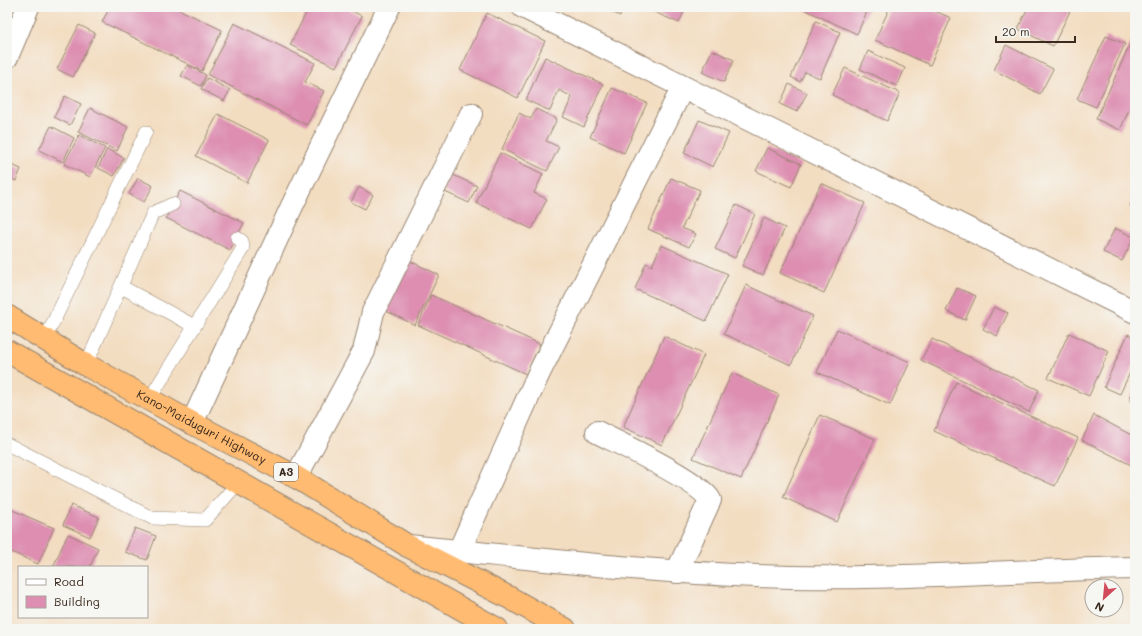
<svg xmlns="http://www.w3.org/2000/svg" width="1142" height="636" font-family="Mali,sans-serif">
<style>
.building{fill:#dd8eb1}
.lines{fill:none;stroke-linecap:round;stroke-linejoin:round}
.lane-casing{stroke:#978470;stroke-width:14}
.street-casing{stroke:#978470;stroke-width:24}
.highway-casing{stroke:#978470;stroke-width:24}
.lane{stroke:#fff;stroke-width:13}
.street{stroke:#fff;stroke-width:22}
.highway{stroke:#febb71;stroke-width:22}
.labels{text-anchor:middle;stroke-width:4;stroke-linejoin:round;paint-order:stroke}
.shield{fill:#f6f6f2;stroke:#73675e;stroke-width:1}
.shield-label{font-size:11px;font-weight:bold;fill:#3b2a1e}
.street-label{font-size:12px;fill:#3b2a1e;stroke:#f6f6f2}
</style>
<rect width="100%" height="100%" fill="#f6f6f2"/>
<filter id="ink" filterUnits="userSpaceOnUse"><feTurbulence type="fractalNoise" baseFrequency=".025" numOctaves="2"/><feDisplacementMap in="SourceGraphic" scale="8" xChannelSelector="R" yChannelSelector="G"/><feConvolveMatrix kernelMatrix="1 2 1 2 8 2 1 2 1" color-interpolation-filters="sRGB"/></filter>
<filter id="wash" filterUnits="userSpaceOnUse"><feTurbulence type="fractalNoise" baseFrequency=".012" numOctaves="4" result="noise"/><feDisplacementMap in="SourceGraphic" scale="16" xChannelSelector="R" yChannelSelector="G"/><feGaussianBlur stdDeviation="0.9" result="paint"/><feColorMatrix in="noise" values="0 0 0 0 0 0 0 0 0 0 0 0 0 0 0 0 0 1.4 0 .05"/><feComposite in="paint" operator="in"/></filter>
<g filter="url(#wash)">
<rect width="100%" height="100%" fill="#f3ddc1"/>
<g id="blocks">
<g class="building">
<path d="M110,7H174L222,30L202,71L102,22Z"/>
<path d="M309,7H344L362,16L336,67L290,45Z"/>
<path d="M601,7H624L620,16Z"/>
<path d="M643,7H686L679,23Z"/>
<path d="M799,7H869L857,34Z"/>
<path d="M890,7H926L951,18L930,65L875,40Z"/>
<path d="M1028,7H1072L1053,46L1018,29Z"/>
<path d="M487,13L545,41L518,98L460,70Z"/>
<path d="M816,21L840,32L820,78L805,72L800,82L791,77Z"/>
<path d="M234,23L315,63L305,82L324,91L307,125L208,75Z"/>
<path d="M79,25L95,33L73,77L57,69Z"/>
<path d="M1135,33V96L1120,130L1096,119Z"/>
<path d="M1106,36L1125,44L1096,107L1077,99Z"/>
<path d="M1006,45L1053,69L1040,94L994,70Z"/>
<path d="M712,50L734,60L724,82L702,72Z"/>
<path d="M868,51L905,68L897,86L860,69Z"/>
<path d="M545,57L603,84L584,127L563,117L572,97L559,90L550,111L526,100Z"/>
<path d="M187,65L206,75L201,86L181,76Z"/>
<path d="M845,68L900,93L887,121L832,95Z"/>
<path d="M207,78L230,90L224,101L201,89Z"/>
<path d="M789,84L807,93L797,112L780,104Z"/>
<path d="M612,88L647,103L624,153L590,137Z"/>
<path d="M65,96L81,104L70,125L54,117Z"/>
<path d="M90,108L128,127L117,151L78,132Z"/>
<path d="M536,109L557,119L546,141L559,147L547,171L502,149L519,113L531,119Z"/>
<path d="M218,114L269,140L247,183L196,156Z"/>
<path d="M699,120L729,133L713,167L684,153Z"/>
<path d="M51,126L74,138L63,162L39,150Z"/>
<path d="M79,135L105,148L90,177L64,164Z"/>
<path d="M767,148L801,164L791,187L756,171Z"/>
<path d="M107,149L124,158L114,176L98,168Z"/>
<path d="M500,153L543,174L534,193L547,199L532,229L476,203Z"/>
<path d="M7,163L21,169L16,181L7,177Z"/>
<path d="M451,174L477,186L469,203L443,191Z"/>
<path d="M138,178L153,186L144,202L129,194Z"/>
<path d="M671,178L700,190L682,228L696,234L689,247L648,229Z"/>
<path d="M821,183L865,203L824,293L780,273Z"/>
<path d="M359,187L373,195L365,209L351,202Z"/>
<path d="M180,191L244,223L230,250L166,218Z"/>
<path d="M1135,195V209L1130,206Z"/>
<path d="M736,205L755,214L735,258L715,249Z"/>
<path d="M764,218L785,228L763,275L742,266Z"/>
<path d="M1115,228L1134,237L1122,261L1103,252Z"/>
<path d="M661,245L728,274L706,321L635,289L646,263L652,266Z"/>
<path d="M408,260L439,275L415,325L384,310Z"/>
<path d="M746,285L813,316L791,365L724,334Z"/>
<path d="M957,288L976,296L965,320L946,311Z"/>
<path d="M431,295L540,344L526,374L418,325Z"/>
<path d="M994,307L1008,313L997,336L983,329Z"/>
<path d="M837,329L910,362L890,405L817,372Z"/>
<path d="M1069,333L1109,351L1089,396L1048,378Z"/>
<path d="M1128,334L1135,338V362L1120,394L1104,387Z"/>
<path d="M664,336L704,355L662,445L623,427Z"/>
<path d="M932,339L1039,390L1029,412L921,360Z"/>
<path d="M732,373L779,395L741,479L693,458Z"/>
<path d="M956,382L1078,438L1055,486L934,431Z"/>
<path d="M1135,388V403L1129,400Z"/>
<path d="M820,415L875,439L837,522L783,497Z"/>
<path d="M1094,415L1135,437V467L1082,440Z"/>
<path d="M71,505L99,517L90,537L63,525Z"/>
<path d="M10,509L54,528L38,564L7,550V514Z"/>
<path d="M135,528L156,536L147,560L125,552Z"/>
<path d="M68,534L98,548L90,567H53Z"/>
</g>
</g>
</g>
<g filter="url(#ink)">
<use href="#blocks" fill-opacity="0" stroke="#978470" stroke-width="1"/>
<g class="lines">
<defs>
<g id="lane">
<path d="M122,287L194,326"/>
<path d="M45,339L146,132"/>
<path d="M86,365L153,213L173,204"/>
<path d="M149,400L243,248L242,241L237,238"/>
<path d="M7,444L152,518L205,520L238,483"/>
</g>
<g id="street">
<path d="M523,7L1135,312"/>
<path d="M7,57L28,7"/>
<path d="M192,423L292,206L389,7"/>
<path d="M597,432C620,444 700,481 710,500L677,572"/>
<path d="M296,477L364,351L373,312L471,114"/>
<path d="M408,546C524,557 641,572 758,576C884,581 1009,570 1135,568"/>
<path d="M459,551L539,373L683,87"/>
</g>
<g id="highway">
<path id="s1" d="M7,316L86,365L192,423L296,477L408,546L510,598L565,629"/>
<path d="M7,351L497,629"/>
</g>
</defs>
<use href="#lane" class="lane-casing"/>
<use href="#street" class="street-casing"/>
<use href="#highway" class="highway-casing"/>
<use href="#lane" class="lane"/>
<use href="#street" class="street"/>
<use href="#highway" class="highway"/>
</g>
</g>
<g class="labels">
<rect class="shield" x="274" y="463" width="24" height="18" rx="3"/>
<g class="shield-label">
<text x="286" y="476">A3</text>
</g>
<g class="street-label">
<text dy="4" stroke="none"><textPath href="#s1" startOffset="224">Kano-Maiduguri Highway</textPath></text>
</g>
</g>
<rect width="1142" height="636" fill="none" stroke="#f6f6f2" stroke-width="24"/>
<rect x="18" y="566" width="130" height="52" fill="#f6f6f2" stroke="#aba49d"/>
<rect x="26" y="579" width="20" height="6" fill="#ffffff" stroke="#aba49d"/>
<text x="54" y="586" font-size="12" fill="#3b2a1e">Road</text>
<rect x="26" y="596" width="20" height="12" fill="#dd8eb1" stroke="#aba49d"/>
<text x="54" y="606" font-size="12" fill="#3b2a1e">Building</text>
<g transform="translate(1104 598) rotate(207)"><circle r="19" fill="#f6f6f2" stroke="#aba49d"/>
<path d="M0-3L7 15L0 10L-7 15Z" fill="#d1495b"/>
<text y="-6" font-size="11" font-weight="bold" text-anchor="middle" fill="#3b2a1e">N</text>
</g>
<path d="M996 36v6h79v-6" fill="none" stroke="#3b2a1e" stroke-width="2"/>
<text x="1002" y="36" font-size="12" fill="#3b2a1e" stroke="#f6f6f2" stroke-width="3" paint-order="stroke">20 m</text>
</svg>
